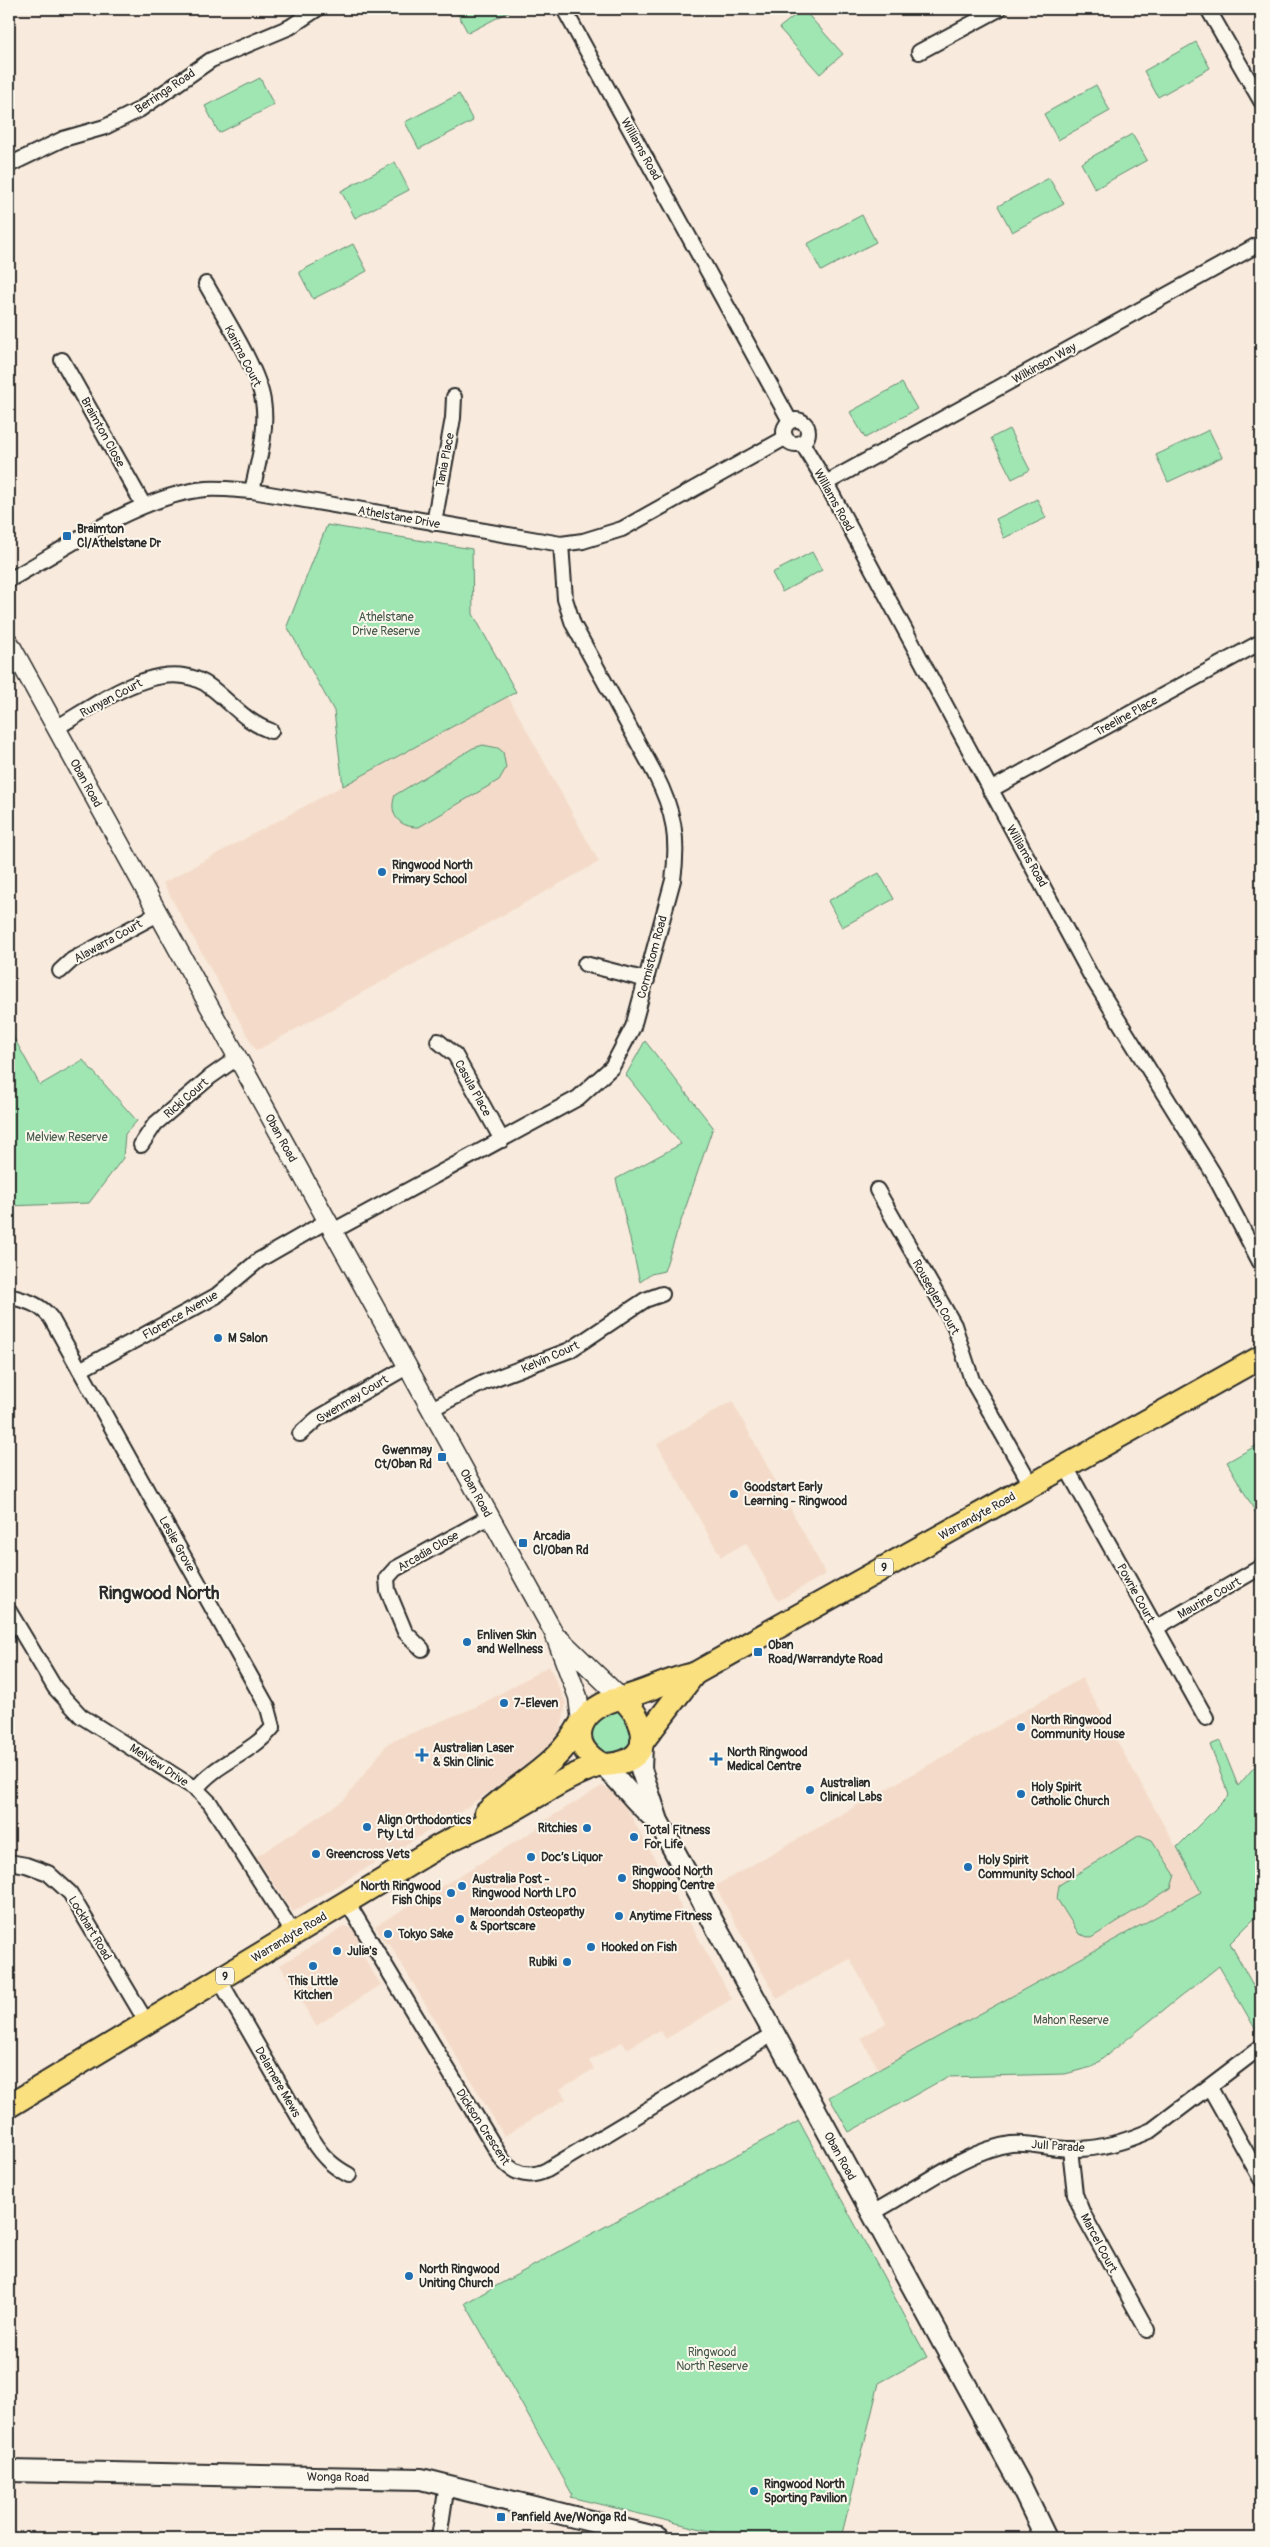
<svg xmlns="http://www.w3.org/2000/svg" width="1270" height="2547" font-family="Pangolin,sans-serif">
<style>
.built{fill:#f4dbc9}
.green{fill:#9fe6b3;stroke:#65886f}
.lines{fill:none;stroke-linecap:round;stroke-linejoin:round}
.minor-casing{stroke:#2b2b2b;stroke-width:18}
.tertiary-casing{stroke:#2b2b2b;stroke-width:21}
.secondary-casing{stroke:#2b2b2b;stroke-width:24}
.primary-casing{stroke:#2b2b2b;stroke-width:26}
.minor{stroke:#fbf7ec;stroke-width:14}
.tertiary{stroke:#fbf7ec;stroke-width:18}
.secondary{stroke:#fbf7ec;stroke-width:20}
.primary{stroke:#fbe080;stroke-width:22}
.poi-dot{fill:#1f6fb2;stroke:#fbf7ec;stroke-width:2}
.labels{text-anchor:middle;stroke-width:4;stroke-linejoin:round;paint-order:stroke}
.shield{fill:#fbf7ec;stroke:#696865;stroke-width:1}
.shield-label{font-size:11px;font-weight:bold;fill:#2b2b2b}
.street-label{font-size:12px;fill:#2b2b2b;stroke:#fbf7ec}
.poi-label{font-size:12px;font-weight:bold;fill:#2b2b2b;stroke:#fbf7ec;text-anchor:start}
.park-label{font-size:12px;fill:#485a4d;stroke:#fbf7ec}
.district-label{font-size:18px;font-weight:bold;fill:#2b2b2b;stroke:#fbf7ec}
</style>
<rect width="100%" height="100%" fill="#f8eadc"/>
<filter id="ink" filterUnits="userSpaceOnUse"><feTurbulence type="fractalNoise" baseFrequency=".02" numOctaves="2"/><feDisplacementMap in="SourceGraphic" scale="10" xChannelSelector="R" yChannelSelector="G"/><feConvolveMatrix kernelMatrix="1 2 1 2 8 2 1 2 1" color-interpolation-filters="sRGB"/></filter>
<g filter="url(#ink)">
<g class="built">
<path d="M508,696L599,862L256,1051L163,883Z"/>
<path d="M732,1401L826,1574L778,1601L746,1543L721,1557L657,1444Z"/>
<path d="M549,1666L566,1703L560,1737L512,1776L457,1814L293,1912L256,1857L344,1800L388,1743L478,1706Z"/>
<path d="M1082,1678L1201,1892L879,2070L861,2038L886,2023L850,1959L777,1999L715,1886Z"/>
<path d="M602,1786L611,1790L626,1807L732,1999L666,2039L660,2030L627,2049L622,2042L589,2061L594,2069L560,2089L566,2099L504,2136L389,1943L386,1944L375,1926L535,1830L544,1821Z"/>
<path d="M345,1926L353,1929L364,1947L362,1949L365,1953L363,1956L381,1985L316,2026L280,1965Z"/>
</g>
<g class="green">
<path d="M455,9H514L468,33Z"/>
<path d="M803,9L843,54L820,74L779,28Z"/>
<path d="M1196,42L1210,68L1158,97L1144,71Z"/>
<path d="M260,78L274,105L219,133L205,106Z"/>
<path d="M1096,85L1110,111L1058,140L1044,114Z"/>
<path d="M459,94L473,121L419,149L405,122Z"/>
<path d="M1132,134L1147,160L1095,189L1081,163Z"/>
<path d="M395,162L409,190L355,218L341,191Z"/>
<path d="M1049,178L1064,204L1012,232L998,206Z"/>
<path d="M862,215L876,242L821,271L807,244Z"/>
<path d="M353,244L367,271L313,299L299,272Z"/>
<path d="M902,383L917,409L865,438L850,412Z"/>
<path d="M1009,429L1030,470L1012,479L991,438Z"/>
<path d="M1209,430L1222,457L1168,482L1156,455Z"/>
<path d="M1037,499L1046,518L1004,538L996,519Z"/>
<path d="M327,525L472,549L473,614L516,692L343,786L334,711L287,626Z"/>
<path d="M812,552L822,570L782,592L772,573Z"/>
<path d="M483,745L498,748L503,752L506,768L499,780L419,827C399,828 388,814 395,795L473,748Z"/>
<path d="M879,873L894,899L842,927L828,901Z"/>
<path d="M9,1029L40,1085L83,1060L137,1121L125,1134L123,1158L89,1203L9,1206Z"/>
<path d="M645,1041L713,1127L664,1271L651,1274L640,1282L616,1179L681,1144L626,1075Z"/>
<path d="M1261,1443V1522L1227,1462Z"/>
<path d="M618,1710L624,1713L633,1722L632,1746L610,1757L593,1747L589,1727L592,1720Z"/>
<path d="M1220,1741L1238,1786L1261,1759V1912L1230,1943L1261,2000V2029L1257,2032L1219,1966L1092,2067L1065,2074L947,2077L849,2132L829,2097L1201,1892L1177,1847L1229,1795L1210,1745Z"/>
<path d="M1140,1835L1152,1840L1175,1875L1171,1888L1091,1938L1079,1934L1057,1899L1059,1885Z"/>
<path d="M799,2121L927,2357L879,2383L841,2538H738L570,2497L572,2494L465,2303Z"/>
</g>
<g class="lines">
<defs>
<g id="minor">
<path d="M564,9L790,421"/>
<path d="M1208,9L1261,101"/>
<path d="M919,52L999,9"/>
<path d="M9,165L63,139L105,127L139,110L211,60L290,27L317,9"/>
<path d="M206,284C223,315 258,368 263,401C268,430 258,463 252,491"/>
<path d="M62,360L143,504"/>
<circle cx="796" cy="432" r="12"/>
<path d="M802,443L826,483L1091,976L1213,1173L1261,1264"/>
<path d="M826,483L1261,243"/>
<path d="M434,523L453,418L454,397"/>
<path d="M9,580C67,548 140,495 206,489C221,488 237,490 252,491L561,544L583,541L622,529L785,438"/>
<path d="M56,728C98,704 166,650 213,689C232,704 247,723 271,731"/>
<path d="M990,790L1261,642"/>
<path d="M585,964L647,980"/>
<path d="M60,971L72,960L158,914"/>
<path d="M438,1041L455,1055L502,1140"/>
<path d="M141,1145L155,1124L210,1077L237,1058"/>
<path d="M877,1190L954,1325L972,1380L1032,1486"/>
<path d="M333,1231L578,1098L612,1067L633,1027L673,880C679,839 674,811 655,774L573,624L565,599L561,544"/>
<path d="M9,1296C26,1301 39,1303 51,1318L268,1708L273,1727C252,1754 216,1762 196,1789"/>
<path d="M80,1370L216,1296L259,1260L327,1221"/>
<path d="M431,1409L485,1382L570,1350L645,1300L662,1294"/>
<path d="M300,1434L318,1418L407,1367"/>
<path d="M1066,1467L1206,1718"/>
<path d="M9,1611L55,1688L81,1716L196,1789L210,1803L294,1934"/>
<path d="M1156,1628L1261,1567"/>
<path d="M422,1649L405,1632L388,1591L387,1578L395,1569L489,1517"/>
<path d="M9,1862L26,1865L48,1873L70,1893L147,2023"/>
<path d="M347,1902L503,2161C515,2175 531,2178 547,2170L773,2034"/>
<path d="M219,1979L312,2140C322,2156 332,2166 349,2175"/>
<path d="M1210,2088L1261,2179"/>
<path d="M1070,2149L1075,2194L1083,2214L1147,2330"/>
<path d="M872,2213C913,2192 965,2150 1011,2144C1032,2142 1051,2149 1072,2149C1100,2150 1127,2141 1152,2130L1261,2047"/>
<path d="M439,2538L447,2484"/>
</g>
<g id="tertiary">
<path d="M9,642L554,1633L578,1697L581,1722"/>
<path d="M560,1639L621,1698"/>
</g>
<g id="secondary">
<path d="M642,1744L641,1769L658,1821L1019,2482L1046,2538"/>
<path d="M603,1765C622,1782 635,1803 655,1819"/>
<path d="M9,2471L421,2479L659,2538"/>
</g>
<g id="primary">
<path d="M622,1698C647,1692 669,1679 694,1674L1261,1357"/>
<path d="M622,1698C653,1728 652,1764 603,1765C561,1742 582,1705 622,1698Z"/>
<path d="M642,1742L694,1674"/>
<path d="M486,1813C522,1780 556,1768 581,1723"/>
<path d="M9,2106L441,1845C462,1833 485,1825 506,1814C538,1797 567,1775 601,1765"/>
</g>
</defs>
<use href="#minor" class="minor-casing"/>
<use href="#tertiary" class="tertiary-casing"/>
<use href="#secondary" class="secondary-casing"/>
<use href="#primary" class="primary-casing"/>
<use href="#minor" class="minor"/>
<use href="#tertiary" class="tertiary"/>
<use href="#secondary" class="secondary"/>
<use href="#primary" class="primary"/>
</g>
</g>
<g class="poi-dot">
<rect x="62" y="531" width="10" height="10" rx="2.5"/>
<circle cx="382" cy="872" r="5"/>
<circle cx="218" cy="1338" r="5"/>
<rect x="437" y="1452" width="10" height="10" rx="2.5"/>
<circle cx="734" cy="1494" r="5"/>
<rect x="518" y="1538" width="10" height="10" rx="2.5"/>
<circle cx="467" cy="1642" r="5"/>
<rect x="753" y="1647" width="10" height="10" rx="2.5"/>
<circle cx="504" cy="1703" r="5"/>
<circle cx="1021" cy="1727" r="5"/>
<path d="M419.5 1747.5h5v5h5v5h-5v5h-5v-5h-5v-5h5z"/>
<path d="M713.5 1751.5h5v5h5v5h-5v5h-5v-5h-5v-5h5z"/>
<circle cx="810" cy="1790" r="5"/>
<circle cx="1021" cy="1794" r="5"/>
<circle cx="367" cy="1827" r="5"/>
<circle cx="587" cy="1828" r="5"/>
<circle cx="634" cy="1837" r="5"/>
<circle cx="316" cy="1854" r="5"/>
<circle cx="531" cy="1857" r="5"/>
<circle cx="968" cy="1867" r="5"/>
<circle cx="622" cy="1878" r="5"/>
<circle cx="462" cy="1886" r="5"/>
<circle cx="451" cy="1893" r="5"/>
<circle cx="619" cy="1916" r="5"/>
<circle cx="460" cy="1919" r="5"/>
<circle cx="388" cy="1934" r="5"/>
<circle cx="591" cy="1947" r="5"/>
<circle cx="337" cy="1951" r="5"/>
<circle cx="567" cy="1962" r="5"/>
<circle cx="313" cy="1966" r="5"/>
<circle cx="409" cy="2276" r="5"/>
<circle cx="754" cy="2491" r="5"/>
<rect x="496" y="2512" width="10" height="10" rx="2.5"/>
</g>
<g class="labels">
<g class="shield">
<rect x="875" y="1558.5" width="18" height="17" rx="4"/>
<rect x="216" y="1967.5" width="18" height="17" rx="4"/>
</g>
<g class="shield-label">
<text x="884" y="1571">9</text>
<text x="225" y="1980">9</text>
</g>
<g class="street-label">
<text transform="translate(165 91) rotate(-34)" y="4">Berringa Road</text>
<text transform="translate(641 149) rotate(61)" y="4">Williams Road</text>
<text transform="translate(243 356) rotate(63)" y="4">Karima Court</text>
<text transform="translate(1044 363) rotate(-29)" y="4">Wilkinson Way</text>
<text transform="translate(103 432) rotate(61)" y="4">Braimton Close</text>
<text transform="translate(445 460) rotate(-79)" y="4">Tania Place</text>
<text transform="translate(834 500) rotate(61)" y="4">Williams Road</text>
<text transform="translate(399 517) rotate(10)" y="4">Athelstane Drive</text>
<text transform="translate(111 698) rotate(-28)" y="4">Runyan Court</text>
<text transform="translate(1126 716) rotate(-29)" y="4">Treeline Place</text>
<text transform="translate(86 783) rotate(61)" y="4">Oban Road</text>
<text transform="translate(1027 856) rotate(60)" y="4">Williams Road</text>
<text transform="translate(108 941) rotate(-29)" y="4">Alawarra Court</text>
<text transform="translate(652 957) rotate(-75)" y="4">Cormistom Road</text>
<text transform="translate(473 1088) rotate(61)" y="4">Casula Place</text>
<text transform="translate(186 1098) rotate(-41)" y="4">Ricki Court</text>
<text transform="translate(281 1138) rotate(61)" y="4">Oban Road</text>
<text transform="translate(936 1297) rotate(61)" y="4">Rouseglen Court</text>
<text transform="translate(180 1315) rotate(-30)" y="4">Florence Avenue</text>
<text transform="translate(550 1357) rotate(-24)" y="4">Kelvin Court</text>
<text transform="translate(352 1399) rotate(-31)" y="4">Gwenmay Court</text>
<text transform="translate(476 1493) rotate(61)" y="4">Oban Road</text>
<text transform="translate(977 1516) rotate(-29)" y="4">Warrandyte Road</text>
<text transform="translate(177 1544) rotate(61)" y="4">Leslie Grove</text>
<text transform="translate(428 1551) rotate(-30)" y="4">Arcadia Close</text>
<text transform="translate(1136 1593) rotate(61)" y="4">Powrie Court</text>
<text transform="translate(1209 1598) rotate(-30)" y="4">Maurine Court</text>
<text transform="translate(159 1765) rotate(33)" y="4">Melview Drive</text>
<text transform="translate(90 1928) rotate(59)" y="4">Lockhart Road</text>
<text transform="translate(289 1937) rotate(-31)" y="4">Warrandyte Road</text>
<text transform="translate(278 2082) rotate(60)" y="4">Delamere Mews</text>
<text transform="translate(483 2127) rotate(57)" y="4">Dickson Crescent</text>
<text transform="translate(1058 2146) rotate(4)" y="4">Jull Parade</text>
<text transform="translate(840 2156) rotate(61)" y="4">Oban Road</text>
<text transform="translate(1099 2243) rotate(62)" y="4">Marcel Court</text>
<text transform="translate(338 2477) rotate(1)" y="4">Wonga Road</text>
</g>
<g class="poi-label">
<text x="77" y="533">Braimton<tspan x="77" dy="14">Cl/Athelstane Dr</tspan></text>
<text x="392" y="869">Ringwood North<tspan x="392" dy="14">Primary School</tspan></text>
<text x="228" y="1342">M Salon</text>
<text x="432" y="1454" text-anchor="end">Gwenmay<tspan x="432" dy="14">Ct/Oban Rd</tspan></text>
<text x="744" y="1491">Goodstart Early<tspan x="744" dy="14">Learning - Ringwood</tspan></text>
<text x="533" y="1540">Arcadia<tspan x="533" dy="14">Cl/Oban Rd</tspan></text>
<text x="477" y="1639">Enliven Skin<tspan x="477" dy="14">and Wellness</tspan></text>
<text x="768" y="1649">Oban<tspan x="768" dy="14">Road/Warrandyte Road</tspan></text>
<text x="514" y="1707">7-Eleven</text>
<text x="1031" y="1724">North Ringwood<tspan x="1031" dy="14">Community House</tspan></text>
<text x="433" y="1752">Australian Laser<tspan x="433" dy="14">&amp; Skin Clinic</tspan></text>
<text x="727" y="1756">North Ringwood<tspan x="727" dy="14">Medical Centre</tspan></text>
<text x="820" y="1787">Australian<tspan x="820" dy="14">Clinical Labs</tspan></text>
<text x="1031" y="1791">Holy Spirit<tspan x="1031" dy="14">Catholic Church</tspan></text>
<text x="377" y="1824">Align Orthodontics<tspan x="377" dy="14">Pty Ltd</tspan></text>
<text x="577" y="1832" text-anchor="end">Ritchies</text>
<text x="644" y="1834">Total Fitness<tspan x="644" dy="14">For Life</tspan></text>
<text x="326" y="1858">Greencross Vets</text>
<text x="541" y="1861">Doc’s Liquor</text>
<text x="978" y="1864">Holy Spirit<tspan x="978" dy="14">Community School</tspan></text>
<text x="632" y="1875">Ringwood North<tspan x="632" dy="14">Shopping Centre</tspan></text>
<text x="472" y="1883">Australia Post -<tspan x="472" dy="14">Ringwood North LPO</tspan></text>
<text x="441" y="1890" text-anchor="end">North Ringwood<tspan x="441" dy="14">Fish Chips</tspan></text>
<text x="470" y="1916">Maroondah Osteopathy<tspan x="470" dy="14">&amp; Sportscare</tspan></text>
<text x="629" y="1920">Anytime Fitness</text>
<text x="398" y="1938">Tokyo Sake</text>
<text x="601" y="1951">Hooked on Fish</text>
<text x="347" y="1955">Julia's</text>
<text x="557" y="1966" text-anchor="end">Rubiki</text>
<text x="313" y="1985" text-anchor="middle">This Little<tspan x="313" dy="14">Kitchen</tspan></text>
<text x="419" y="2273">North Ringwood<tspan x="419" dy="14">Uniting Church</tspan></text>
<text x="764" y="2488">Ringwood North<tspan x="764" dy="14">Sporting Pavilion</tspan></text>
<text x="511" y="2521">Panfield Ave/Wonga Rd</text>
</g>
<g class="park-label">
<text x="386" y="621">Athelstane<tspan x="386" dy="14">Drive Reserve</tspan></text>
<text x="67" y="1141">Melview Reserve</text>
<text x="1071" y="2024">Mahon Reserve</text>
<text x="712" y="2356">Ringwood<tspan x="712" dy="14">North Reserve</tspan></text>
</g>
<g class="district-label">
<text x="159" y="1599">Ringwood North</text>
</g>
</g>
<rect width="1270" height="2547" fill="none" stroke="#fbf7ec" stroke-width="30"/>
<rect x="15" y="15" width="1240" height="2517" fill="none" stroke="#2b2b2b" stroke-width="2" filter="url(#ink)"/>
</svg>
